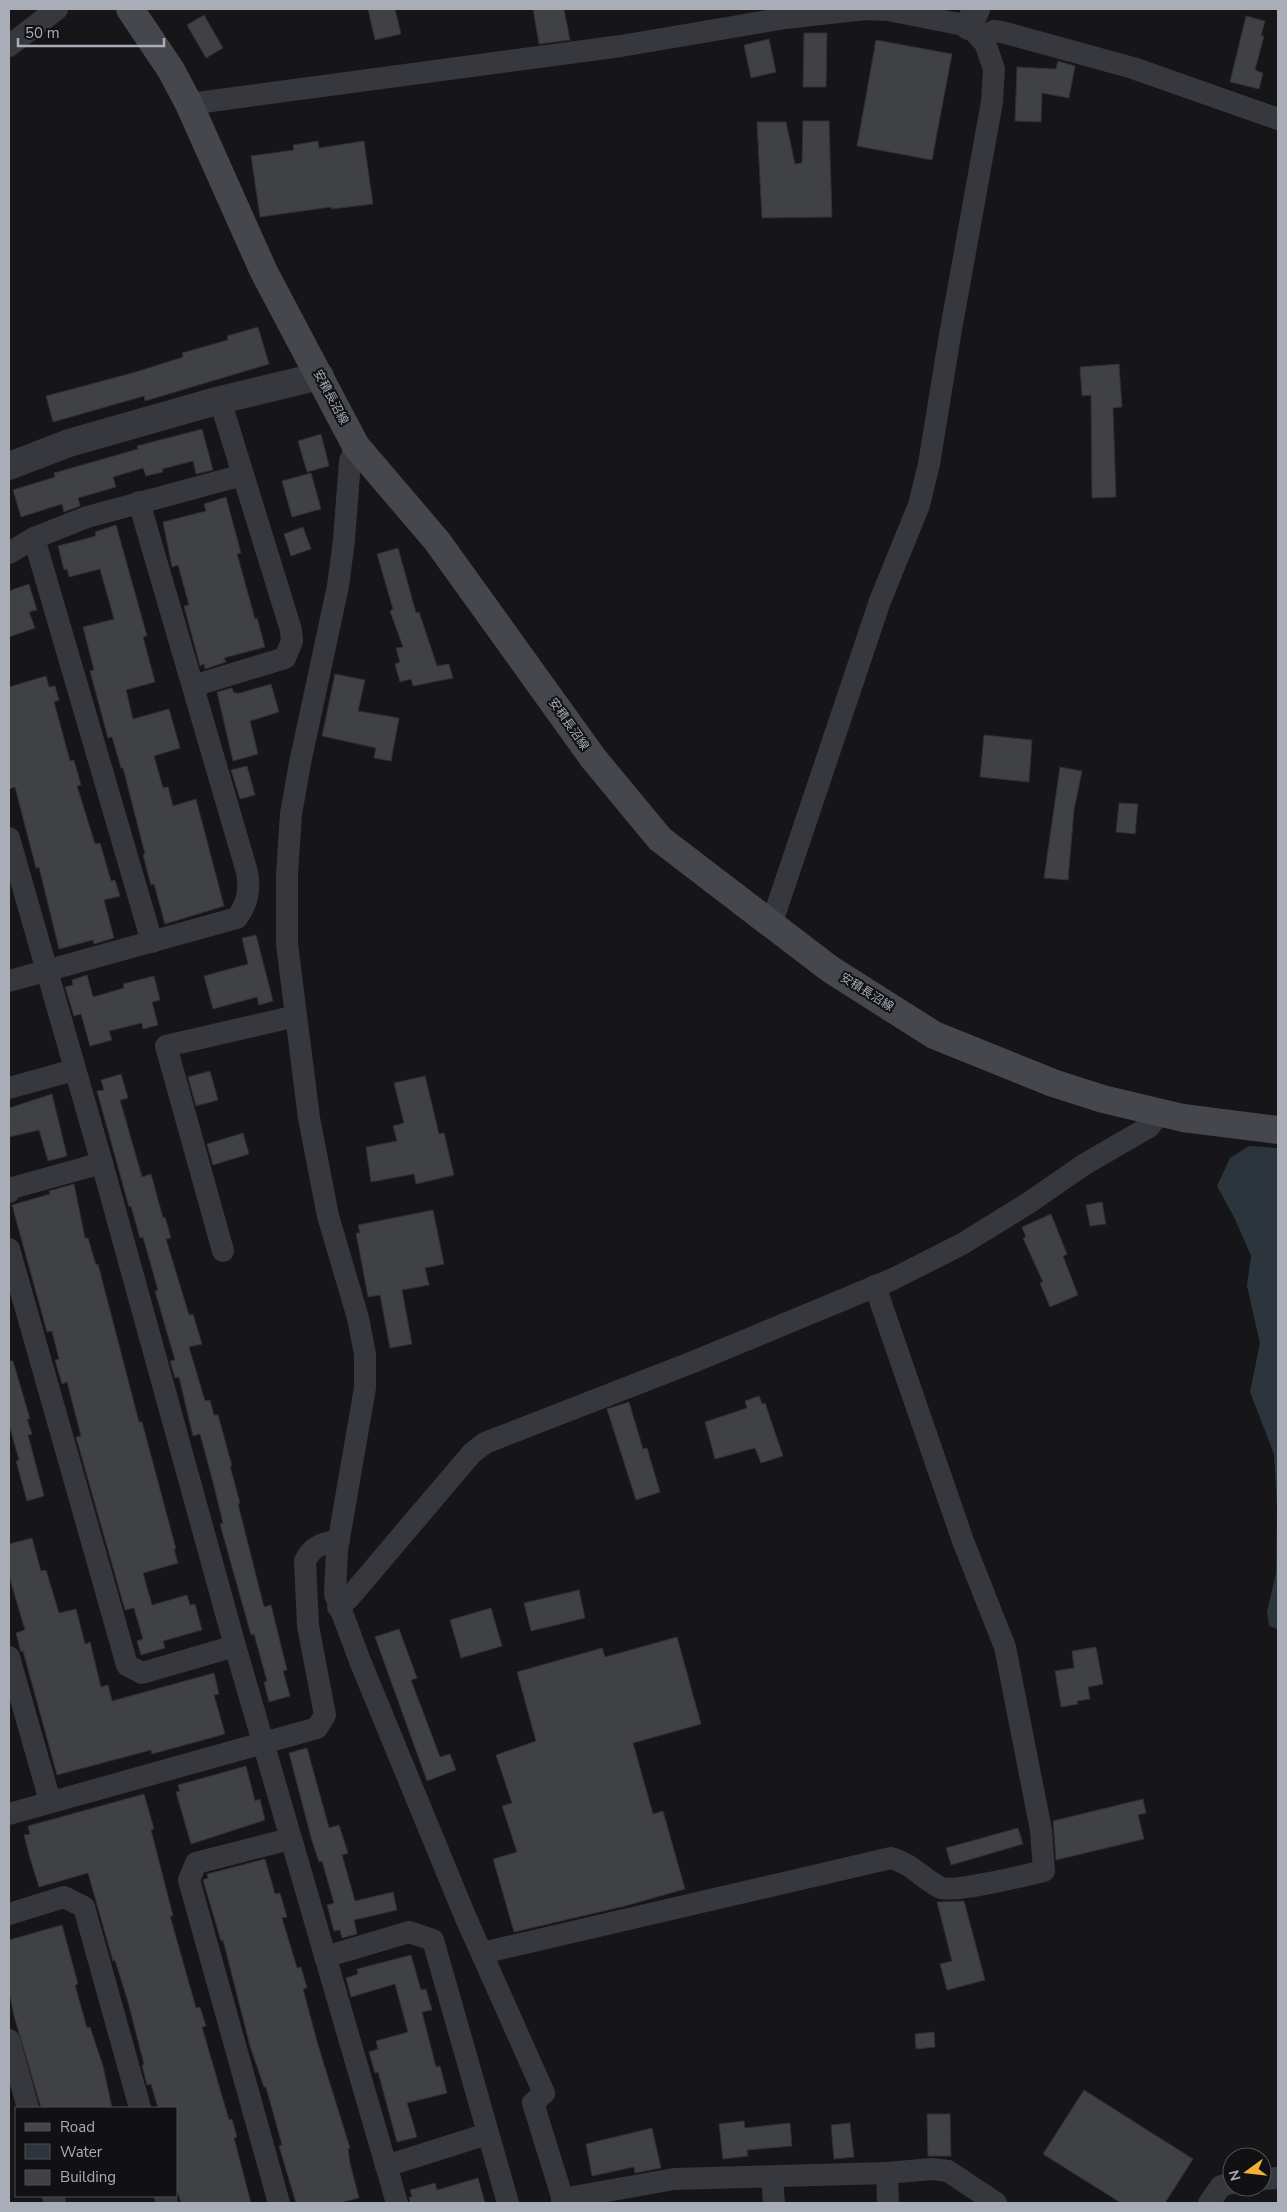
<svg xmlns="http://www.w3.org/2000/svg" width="1287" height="2212" font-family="'Nunito Sans','Noto Sans JP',sans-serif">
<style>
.water{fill:#2c353c}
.building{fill:#404145;stroke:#303034}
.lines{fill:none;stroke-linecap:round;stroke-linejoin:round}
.minor{stroke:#37383d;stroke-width:22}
.tertiary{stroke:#37383d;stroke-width:28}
.secondary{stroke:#45474d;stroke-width:28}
.labels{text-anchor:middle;stroke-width:4;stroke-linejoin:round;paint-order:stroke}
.street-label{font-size:12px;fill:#a8adb8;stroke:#111113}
</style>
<rect width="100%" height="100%" fill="#161618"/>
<path class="water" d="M1249,1146L1278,1148V1629L1269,1626L1267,1612L1276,1573L1277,1507L1274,1454L1250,1392L1260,1343L1247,1286L1251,1256L1235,1219L1217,1186L1230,1158Z"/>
<g class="building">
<path d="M368,9H395L401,34L375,40Z"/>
<path d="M533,9H564L570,40L539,44Z"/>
<path d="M204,15L223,48L206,58L187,25Z"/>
<path d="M1246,16L1265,21L1261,36H1264L1255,70L1263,73L1259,89L1230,82Z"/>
<path d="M804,33H827L826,87H803Z"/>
<path d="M769,39L776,72L751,78L744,45Z"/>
<path d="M876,40L952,54L932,160L857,146Z"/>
<path d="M1058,61L1075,66L1069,98L1042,93L1041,122L1015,121L1017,67L1056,69Z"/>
<path d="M803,121H829L832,217L762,218L757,122H786L795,164L802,163Z"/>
<path d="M318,141L319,148L364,141L373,204L332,209L331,207L260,217L251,156L294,150L293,145Z"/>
<path d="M258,327L269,364L145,401L144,396L53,422L46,396L136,372L183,357L182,353L228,340L227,336Z"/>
<path d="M1119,364L1122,407L1113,408L1116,497L1092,498L1091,395L1082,396L1080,367Z"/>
<path d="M202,429L213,470L196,474L193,461L162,469L163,472L146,476L143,468L113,477L116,487L78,498L80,506L64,512L62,504L21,517L13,490L55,477L54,473L138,449L137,446Z"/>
<path d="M321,434L329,466L307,472L298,441Z"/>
<path d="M311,473L321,509L292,517L282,481Z"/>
<path d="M226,497L241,553L237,554L255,619L257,618L265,647L224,658L226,662L205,669L204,664L200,666L184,606L189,605L178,565L172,567L163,522L206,511L204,504Z"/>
<path d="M116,525L147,636L143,637L155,682L126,690L133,719L169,709L180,748L154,756L163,788L168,787L173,806L196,799L224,906L165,924L154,884L151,885L143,855L145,854L123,768H121L112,737L108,738L90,671L94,670L83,627L114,619L100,569L69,577L67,569L64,570L58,546L96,536L95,532Z"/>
<path d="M303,527L311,549L291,556L284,534Z"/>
<path d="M398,548L416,613L419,612L437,666L449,664L453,678L413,686L411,679L400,682L395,664L400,662L396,648L403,647L390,611L393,609L377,554Z"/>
<path d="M29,584L37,610L29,612L35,628L9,637V591Z"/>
<path d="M335,674L365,680L358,711L399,718L391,761L374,758L376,748L322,736Z"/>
<path d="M46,676L49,687L55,686L59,700L54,702L56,709L70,761L74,760L81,785L77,786L95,844L100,843L111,881L115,880L120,896L104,900L114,938L94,944L93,940L59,949L39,867L36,868L15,787L9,789V687Z"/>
<path d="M271,684L279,712L250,721L258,754L233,761L217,692L232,688L234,693H240Z"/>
<path d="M984,735L1032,740L1029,782L980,777Z"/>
<path d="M247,766L255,795L240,799L231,770Z"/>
<path d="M1060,767L1082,771L1074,810L1068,880L1044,878Z"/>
<path d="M1119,803L1138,804L1135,834L1116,832Z"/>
<path d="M256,935L273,1001L259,1005L257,997L213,1009L204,976L248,964L242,938Z"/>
<path d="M87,975L93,997L124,988L123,984L154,976L160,1000L152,1002L158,1025L143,1029L142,1023L109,1031L112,1040L90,1046L81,1014L74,1016L65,987L73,985L72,980Z"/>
<path d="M210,1071L218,1100L196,1106L188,1077Z"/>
<path d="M121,1074L128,1098L120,1100L142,1177L151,1174L163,1218L165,1217L171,1238L166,1239L189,1315L193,1314L202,1344L189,1347L205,1401L210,1400L214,1415H218L232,1466H230L240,1503L238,1504L264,1607L271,1605L287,1670L283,1671L290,1696L269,1702L264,1682L267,1681L254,1634L251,1635L220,1524L223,1523L213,1482L200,1434L193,1436L179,1377L175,1378L170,1361L175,1360L155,1291L158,1290L143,1237L140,1238L131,1206L129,1207L97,1091L104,1090L101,1080Z"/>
<path d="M425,1076L439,1134L444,1133L454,1175L416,1184L414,1174L371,1182L366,1147L397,1141L393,1126L404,1123L394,1083Z"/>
<path d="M52,1094L67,1156L48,1161L39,1130L9,1137V1108Z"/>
<path d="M243,1133L249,1154L213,1165L207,1144Z"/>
<path d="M74,1184L85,1238H88L96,1265L98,1264L139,1422H142L176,1549H174L178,1563L143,1573L152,1605L187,1595L190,1605L195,1604L202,1630L163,1641L165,1648L141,1655L137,1641L143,1639L134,1608L125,1610L76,1437L81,1436L67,1382L62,1384L55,1360L59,1359L52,1331L47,1332L12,1205L50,1194L49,1191Z"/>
<path d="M1102,1202L1106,1224L1090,1226L1086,1205Z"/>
<path d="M433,1210L444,1264L425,1268L429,1285L402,1290L412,1344L390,1348L380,1295L368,1297L356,1233H360L358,1225Z"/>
<path d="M1051,1214L1067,1254L1063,1256L1078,1295L1050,1307L1040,1283L1043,1282L1023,1238L1026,1237L1022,1227Z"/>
<path d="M9,1361H13L30,1419H27L32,1434L28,1435L44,1496L27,1501L16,1461L19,1460L9,1424Z"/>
<path d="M759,1396L762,1404L765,1403L783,1456L761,1463L755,1448L715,1459L705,1422L747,1408L745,1401Z"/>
<path d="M629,1402L643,1449L647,1448L660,1492L636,1500L607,1409Z"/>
<path d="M32,1538L41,1571L46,1570L59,1613L76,1609L85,1644L90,1642L101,1687L108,1685L112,1701L214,1673L219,1694L214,1695L225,1734L152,1754L151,1750L57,1775L23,1651L21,1652L16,1633L25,1630L9,1576V1544Z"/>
<path d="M579,1590L585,1618L531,1631L524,1603Z"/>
<path d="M491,1608L502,1646L461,1658L450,1620Z"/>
<path d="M399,1629L417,1678L411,1680L440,1757L450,1754L456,1770L427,1781L375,1637Z"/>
<path d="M677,1637L701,1724L633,1743L653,1814L663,1811L685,1889L625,1906L514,1932L493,1859L517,1852L502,1806L512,1803L496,1755L536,1741L517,1672L602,1648L605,1657Z"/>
<path d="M1096,1647L1103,1684L1088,1687L1090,1699L1077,1701L1078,1704L1061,1707L1055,1671L1074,1668L1072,1651Z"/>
<path d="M307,1748L329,1828L339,1825L348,1853L342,1855L355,1901L393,1892L397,1910L354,1920L357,1934L342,1938L340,1930L334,1931L327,1905L334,1903L322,1861L319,1862L312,1841L289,1753Z"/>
<path d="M246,1766L255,1801L260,1799L265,1820L191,1844L176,1792L180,1791L178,1785Z"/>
<path d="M144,1794L154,1829L151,1830L173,1916H170L196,2008L200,2007L206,2026L202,2027L229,2120L232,2119L237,2137L234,2138L251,2203H181L176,2186V2108H158L151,2084L147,2085L142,2065L144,2064L128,2002L115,1960L113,1961L88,1873L39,1887L30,1858L24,1835L30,1834L28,1826Z"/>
<path d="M1143,1799L1146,1813L1138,1815L1144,1839L1056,1860L1053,1821Z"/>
<path d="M1018,1828L1023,1844L951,1865L946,1848Z"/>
<path d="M265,1859L275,1894L280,1893L287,1917L282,1918L297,1968L301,1967L307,1988L303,1989L318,2045L350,2148L348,2149L350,2163L359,2198L339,2203H296L279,2146L282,2145L266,2087H264L250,2046L223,1940L221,1941L203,1880L208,1878L207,1874Z"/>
<path d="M964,1901L985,1980L947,1990L940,1964L952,1961L937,1902Z"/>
<path d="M62,1925L78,1984L75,1985L87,2028L90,2027L103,2066L112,2108H41L14,2016L9,1991V1940Z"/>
<path d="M411,1955L421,1990L426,1989L432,2010L422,2012L436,2067L440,2066L447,2093L407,2103L417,2137L397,2142L378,2072L375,2073L369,2052L378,2049L376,2041L408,2032L395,1984L351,1997L346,1978L358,1974L357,1969Z"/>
<path d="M934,2032L935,2047L916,2049L915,2034Z"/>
<path d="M1084,2090L1193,2159L1165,2203H1121L1043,2154Z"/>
<path d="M927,2114H950L951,2156H928Z"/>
<path d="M744,2121L745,2128L790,2123L792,2146L747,2150L748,2156L723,2159L719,2124Z"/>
<path d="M850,2123L854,2157L834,2159L831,2125Z"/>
<path d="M652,2128L661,2168L635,2173L634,2167L592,2176L586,2144Z"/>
<path d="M478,2178L485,2203H410L409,2197H412L410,2190L435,2183L437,2190Z"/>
</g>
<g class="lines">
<g class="minor">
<path d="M981,38L994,31L1002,32L1133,68L1278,119"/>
<path d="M9,46L57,9"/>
<path d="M189,104L621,46L785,18L866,9L888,10L969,26L985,43L994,69L992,102L950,335L929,464L919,505L880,601L771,925"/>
<path d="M356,446L350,461L344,540L338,586L300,763L291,814L287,874V944L309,1118L328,1216L358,1318L365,1354V1388L337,1550L335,1594L360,1661L465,1916L544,2093L533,2103L564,2203"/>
<path d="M34,538L152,942"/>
<path d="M9,553L34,538L87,517L243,475"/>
<path d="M193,686L285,658L292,641L291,630L220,400"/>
<path d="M9,838L102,1163L235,1646L397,2203"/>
<path d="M9,981L237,918C248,903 250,889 247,872L139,502"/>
<path d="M9,1088L74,1070"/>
<path d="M9,1192L12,1188L102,1163"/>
<path d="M9,1249L127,1665L142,1673L235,1646"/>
<path d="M223,1251L166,1046L296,1016"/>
<path d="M338,1607L349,1598L472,1453L485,1443L693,1362L893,1279L962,1244L1027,1204L1085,1164L1149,1127L1160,1113"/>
<path d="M9,1657L50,1801"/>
<path d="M9,1814L317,1728L325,1715L308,1626L305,1561C312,1546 324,1542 339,1541"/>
<path d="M9,1914L64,1897L84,1907L140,2108"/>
<path d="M482,1953L891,1858C911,1863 923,1879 941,1888C952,1893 1027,1875 1044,1871L1041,1830L1005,1647L963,1541L875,1286"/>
<path d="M325,1957L409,1932L433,1940L508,2203"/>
<path d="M9,2040L28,2108"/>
<path d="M386,2166L487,2134"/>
<path d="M887,2173L888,2203"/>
<path d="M772,2177L774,2203"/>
<path d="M1262,2179L1278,2178"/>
<path d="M53,2196L55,2203"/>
<path d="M165,2196L167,2203"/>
<path d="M562,2199L674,2179L887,2173L932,2169L948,2171L996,2203"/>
<path d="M279,2203L189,1880L196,1863L290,1839"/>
<path d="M1209,2203L1221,2186L1232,2183"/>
</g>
<g class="tertiary">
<path d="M969,26L976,9"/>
<path d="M9,466L69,443L220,400L320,376"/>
</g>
<path class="secondary" d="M130,9L171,70L189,104L264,272L356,446L437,541L593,758L660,839L830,969L934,1035L1053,1083L1103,1099L1183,1118L1278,1130"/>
</g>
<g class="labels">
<g class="street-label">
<text transform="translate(331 397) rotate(62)" y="4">安積長沼線</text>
<text transform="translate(569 724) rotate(55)" y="4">安積長沼線</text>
<text transform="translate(867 992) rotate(32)" y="4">安積長沼線</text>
</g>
</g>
<rect width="1287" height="2212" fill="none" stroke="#a8adb8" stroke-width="20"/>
<rect x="15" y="2107" width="162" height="90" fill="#111113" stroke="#4d4f55"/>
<rect x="25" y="2123" width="25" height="8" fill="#45474d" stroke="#4d4f55"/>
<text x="60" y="2132" font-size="15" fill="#a8adb8">Road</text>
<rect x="25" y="2144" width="25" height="15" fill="#2c353c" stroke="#4d4f55"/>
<text x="60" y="2157" font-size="15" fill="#a8adb8">Water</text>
<rect x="25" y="2170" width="25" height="15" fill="#404145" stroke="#4d4f55"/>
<text x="60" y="2182" font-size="15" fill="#a8adb8">Building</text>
<g transform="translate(1247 2172) rotate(255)"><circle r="24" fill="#111113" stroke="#4d4f55"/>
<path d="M0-4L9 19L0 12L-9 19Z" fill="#f2b134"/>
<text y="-8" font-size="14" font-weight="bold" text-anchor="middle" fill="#a8adb8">N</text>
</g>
<path d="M18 38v8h146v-8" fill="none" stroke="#a8adb8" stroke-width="2.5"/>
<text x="25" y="38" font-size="15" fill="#a8adb8" stroke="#111113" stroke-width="4" paint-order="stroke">50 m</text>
</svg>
